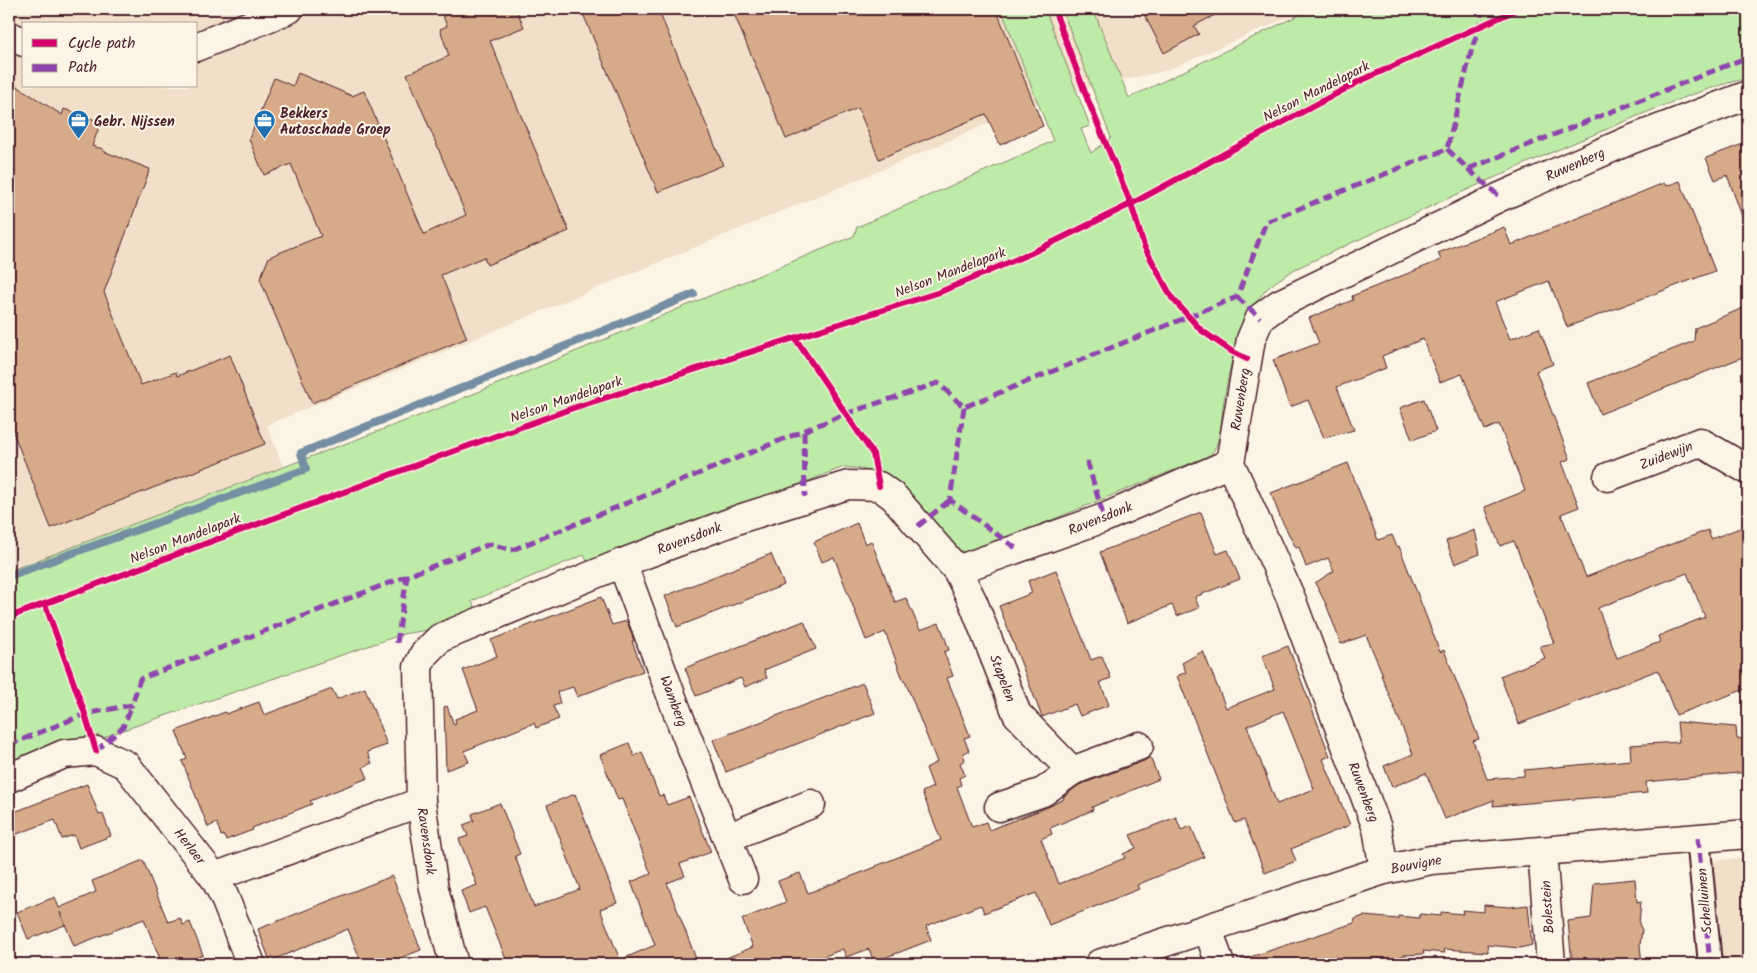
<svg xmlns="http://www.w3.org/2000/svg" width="1757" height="973" font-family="Kalam,sans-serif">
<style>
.built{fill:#f1dfc9;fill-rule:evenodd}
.green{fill:#bfeba8;stroke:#84856a}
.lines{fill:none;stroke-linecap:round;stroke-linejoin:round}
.stream{stroke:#758ea3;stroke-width:8}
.building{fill:#d7ab89;stroke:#4a1f2b;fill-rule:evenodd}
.pedestrian-casing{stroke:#4a1f2b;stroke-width:26}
.minor-casing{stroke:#4a1f2b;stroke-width:31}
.tertiary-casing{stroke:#4a1f2b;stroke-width:31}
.pedestrian{stroke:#fcf5e5;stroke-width:22}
.minor{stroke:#fcf5e5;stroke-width:28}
.tertiary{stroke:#fcf5e5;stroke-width:28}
.quiet{stroke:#8e44ad;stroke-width:5;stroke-dasharray:10 5;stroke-linecap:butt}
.cycleway-casing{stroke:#fcf5e5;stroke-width:9}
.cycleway{stroke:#d6006c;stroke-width:6}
.labels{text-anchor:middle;stroke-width:4;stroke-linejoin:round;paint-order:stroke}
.street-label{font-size:14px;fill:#4a1f2b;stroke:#fcf5e5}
.poi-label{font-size:14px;font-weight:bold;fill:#4a1f2b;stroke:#fcf5e5;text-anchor:start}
</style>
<rect width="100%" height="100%" fill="#fcf5e5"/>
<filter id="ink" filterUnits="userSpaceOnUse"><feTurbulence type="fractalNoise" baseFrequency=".02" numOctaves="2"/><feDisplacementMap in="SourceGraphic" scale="10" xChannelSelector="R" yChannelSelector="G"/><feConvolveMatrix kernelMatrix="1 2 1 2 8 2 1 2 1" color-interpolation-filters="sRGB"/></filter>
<g filter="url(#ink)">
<g class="built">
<path d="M9,9H1307L1168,70L1050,97L879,171L267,425L283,467L9,571ZM24,24H196V86H24Z"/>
<path d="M1748,857V964H1716L1711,861Z"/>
</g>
<path class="green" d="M1001,9H1045L1090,126L1081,129L1091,153L1111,138L1062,9H1093L1129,98L1311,9H1748V78C1695,90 1646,113 1595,134C1494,176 1395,223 1295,269C1285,276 1272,283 1264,292C1238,324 1229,367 1223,407C1221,423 1221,441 1211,455L983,548L964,552L946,546L893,484L863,469L844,467L589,566L584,555L472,601L476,611L434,629L403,634L112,734L78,750L9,773V571L442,407L854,236L857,227L1053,141Z"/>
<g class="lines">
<path class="stream" d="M9,576L306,469L301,453L694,294"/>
</g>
<g class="building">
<path d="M455,9H516L524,27L490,41L569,231L487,265L484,257L441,275L467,338L312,403L260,279L269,257L321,236L291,164L264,175L249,139L274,78L293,86L298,73L352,96L364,91L424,234L466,215L407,74L449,56L440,29L447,26L443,16Z"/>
<path d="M581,9H658L723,165L658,192Z"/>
<path d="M732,9H996L1043,126L1000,145L986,114L879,159L858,108L786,139Z"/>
<path d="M1159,9H1226L1194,26L1199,34L1164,53L1145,16Z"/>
<path d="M9,81L62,115L64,109L101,122L92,146L103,149V151L150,169L104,292L141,385L176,372L177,376L230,355L265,444L51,528L9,422Z"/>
<path d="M1748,142V227H1746L1727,175L1715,180L1706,158Z"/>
<path d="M1680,181L1715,271L1567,327L1549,281L1495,302L1510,339L1539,328L1553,364L1536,371L1570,459L1562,462L1579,507L1561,514L1586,577L1708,530L1711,539L1748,525V688L1676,715L1658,670L1519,724L1500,676L1545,658L1540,646L1554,643L1514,541L1500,546L1485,507L1525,491L1499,424L1485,430L1462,374L1440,382L1423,339L1382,356L1386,368L1337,387L1354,430L1324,438L1308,400L1290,407L1273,360L1319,343L1309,318L1353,300L1352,296L1441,260L1438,253L1504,227L1511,245L1664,183L1666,186ZM1687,573L1705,617L1658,636L1660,642L1617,658L1598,608Z"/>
<path d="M1748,306V355L1600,414L1588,383L1694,341L1695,328Z"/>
<path d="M1424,399L1436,431L1412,440L1400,408Z"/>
<path d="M1348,463L1378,540L1392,535L1397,547L1399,546L1440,652L1444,650L1479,739L1473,741L1487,779L1524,776V770L1631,760L1630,745L1679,742L1677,722L1736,727L1737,739L1748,738V772L1646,782L1647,793L1493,806L1494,800L1445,819L1426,773L1392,787L1384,766L1413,754L1381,675H1383L1366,635L1341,644L1326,604L1315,583L1334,571L1328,558L1306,567L1299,547L1296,548L1280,517L1271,493Z"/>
<path d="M1201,512L1217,554L1228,550L1240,579L1195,597L1199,608L1177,616L1172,605L1127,623L1100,552Z"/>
<path d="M857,523L865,544L871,541L895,602L906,598L920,630L939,623L944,635L949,650L944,652L953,676L947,678L970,736L964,738L969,751L963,753L965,760L960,763L965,775L959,778L961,785L957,787L972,827L986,822L989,830L1048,807L1064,799L1063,797L1079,785L1144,761L1150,757L1159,779L1092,807L1093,810L1050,828L1052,834L1041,839L1059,884L1125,858L1123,854L1136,848L1130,835L1176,817L1181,830L1191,826L1204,857L1137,885L1139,889L1049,925L1036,893L984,913L981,905L926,926L931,940L874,962L869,949L846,957L843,949L804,964H714V963L753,947L742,919L786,902L778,881L800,873L808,893L876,867V866L941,840L922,792L933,787L926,768L937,762L905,681L904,682L885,632L866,640L834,557L822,562L814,542Z"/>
<path d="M1475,530L1480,554L1455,564L1446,541Z"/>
<path d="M771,554L784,585L677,627L665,596Z"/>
<path d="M1056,570L1091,660L1102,656L1111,678L1100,682L1109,705L1080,716L1075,704L1042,717L999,606L1032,593L1028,581Z"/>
<path d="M601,597L612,625L627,621L634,641H632L643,671L577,697L573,687L557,692L560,704L553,706L559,719L536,728L534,723L464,751L469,762L446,770L444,707L447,706L454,725L456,724L455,719L478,710L463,670L497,656L491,640Z"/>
<path d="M804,621L816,649L764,670L767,678L745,687L741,678L696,696L685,668Z"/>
<path d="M1288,646L1330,756L1323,759L1350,825L1291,849L1296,861L1265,873L1244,820L1235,823L1177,676L1186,672L1182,663L1203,651L1226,708L1275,689L1262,656ZM1283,711L1314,789L1277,804L1247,726Z"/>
<path d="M863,683L875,713L726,772L713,740Z"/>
<path d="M365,688L387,745L367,752L372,763L363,767L368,778L310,801L312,804L252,828L253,830L226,840L223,835L221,836L217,823L208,827L182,761L187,759L176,731L225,712L226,714L259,702L264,715L332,689L337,699Z"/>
<path d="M629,743L634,756L642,752L659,796L663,795L667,805L689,797L711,852L680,864L685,876L667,883L698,964H508L485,907L469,913L461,891L477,885L459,839L468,836L463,825L474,821L472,814L500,803L520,854L515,856L534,907L580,889L547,805L575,794L617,903L600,909L620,960L655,945L631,882L651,874L622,799L618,800L600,755Z"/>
<path d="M87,784L99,815L103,814L111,836L79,848L74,835L62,839L55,820L9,837V814Z"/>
<path d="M143,860L168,922L180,918L183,925L190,922L203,955L196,958L198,964H162L144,919L74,946L60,912L65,925L28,939L17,912L55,897L59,908L96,892L92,881Z"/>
<path d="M392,876L421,950L384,964H362L348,929L270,961L258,929Z"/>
<path d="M1635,879L1637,902L1641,901L1639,924L1642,930L1640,945L1642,964H1572L1568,921L1591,918L1594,883Z"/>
<path d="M1484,905L1510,907L1528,905L1532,945L1520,948L1487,945L1488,952L1444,949L1445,953L1423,951L1424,954L1404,955L1395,959L1375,958L1342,960L1343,964H1242L1241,960L1354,923L1355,919L1364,916L1398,919V916L1419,918L1420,914L1441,916V912L1463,914L1462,910L1484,912Z"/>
</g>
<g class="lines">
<defs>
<path id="pedestrian" d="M1698,838L1710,964"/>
<g id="minor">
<path d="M1608,477L1700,442L1748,470"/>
<path d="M622,563L680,719L743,879"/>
<path d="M957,570L1104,518L1230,463"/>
<path d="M9,778L64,754L96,751L126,765L214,877L421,802"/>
<path d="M999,807L1043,792L1072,771"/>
<path d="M727,838L811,804"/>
<path d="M1542,851L1551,964"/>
<path d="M1384,870L1377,828L1290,596L1230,463L1251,339L1260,318L1279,304L1500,197L1630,140L1748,95"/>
<path d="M214,877L224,896L251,964"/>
<path d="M1208,929L1220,964"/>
<path d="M454,964L434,889L421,802L418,667L424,654L440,638L622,563L742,518L848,485L879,486L894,497L957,570L973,602L1017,714L1072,771L1139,746"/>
</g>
<g id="tertiary">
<path d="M9,36L24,42"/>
<path d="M196,47L289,9"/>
<path d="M1099,964L1384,870L1431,860L1748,834"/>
</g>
</defs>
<use href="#pedestrian" class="pedestrian-casing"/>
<use href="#minor" class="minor-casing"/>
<use href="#tertiary" class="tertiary-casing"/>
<use href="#pedestrian" class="pedestrian"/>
<use href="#minor" class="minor"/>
<use href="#tertiary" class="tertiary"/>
<g class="quiet">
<path d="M1447,149L1468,169L1748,57"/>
<path d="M1468,169L1500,197"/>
<path d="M1237,297L1260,318"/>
<path d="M964,407L950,500L1017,549"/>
<path d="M804,432L805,497"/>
<path d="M1087,461L1104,518"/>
<path d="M918,526L950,500"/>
<path d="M397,643L407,576"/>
<path d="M9,745L85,714L132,705L140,679L490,544L512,550L845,414L938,383L964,407L1237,297L1266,222L1447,149L1472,48L1480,26L1482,9"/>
<path d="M96,751L123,727L132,705"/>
<path d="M1698,838L1710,964"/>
</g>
<defs>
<g id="cycleway">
<path d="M1054,9L1087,98L1131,204L1144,246L1172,298L1201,330L1231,351L1247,359"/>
<path d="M795,338L873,454L879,486"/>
<path d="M45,604L85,714L96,751"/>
<path d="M9,617L435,458L573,408L940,292L1031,253L1131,204L1358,82L1518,9"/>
</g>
</defs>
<use href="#cycleway" class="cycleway-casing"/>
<use href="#cycleway" class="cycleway"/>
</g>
</g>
<defs>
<symbol id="office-pin" viewBox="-11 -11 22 30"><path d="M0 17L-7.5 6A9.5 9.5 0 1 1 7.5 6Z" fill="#1f6fb2" stroke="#fcf5e5"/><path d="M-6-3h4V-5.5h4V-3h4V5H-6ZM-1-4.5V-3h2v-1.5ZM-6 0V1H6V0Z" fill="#fff"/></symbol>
</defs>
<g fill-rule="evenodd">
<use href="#office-pin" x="66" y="108" width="25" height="34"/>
<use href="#office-pin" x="252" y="108" width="25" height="34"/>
</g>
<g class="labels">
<g class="street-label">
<text transform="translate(1316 91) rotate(-27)" y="5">Nelson Mandelapark</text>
<text transform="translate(1575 164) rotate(-24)" y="5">Ruwenberg</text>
<text transform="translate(950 272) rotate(-21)" y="5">Nelson Mandelapark</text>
<text transform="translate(566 399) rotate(-19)" y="5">Nelson Mandelapark</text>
<text transform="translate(1240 399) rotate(-81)" y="5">Ruwenberg</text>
<text transform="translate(1666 455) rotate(-21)" y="5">Zuidewijn</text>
<text transform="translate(1100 518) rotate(-22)" y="5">Ravensdonk</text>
<text transform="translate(185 538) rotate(-21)" y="5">Nelson Mandelapark</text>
<text transform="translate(689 538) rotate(-21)" y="5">Ravensdonk</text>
<text transform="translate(1003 678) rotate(69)" y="5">Stapelen</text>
<text transform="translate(674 701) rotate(69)" y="5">Wamberg</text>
<text transform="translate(1364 792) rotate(69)" y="5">Ruwenberg</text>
<text transform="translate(427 841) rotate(82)" y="5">Ravensdonk</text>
<text transform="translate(190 846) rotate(52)" y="5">Herlaer</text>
<text transform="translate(1416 864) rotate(-11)" y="5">Bouvigne</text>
<text transform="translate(1704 901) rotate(-95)" y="5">Schelluinen</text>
<text transform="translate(1547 907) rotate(-94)" y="5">Bolestein</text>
</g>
<g class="poi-label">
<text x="280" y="118">Bekkers<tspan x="280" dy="16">Autoschade Groep</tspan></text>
<text x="94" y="126">Gebr. Nijssen</text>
</g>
</g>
<rect width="1757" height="973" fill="none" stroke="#fcf5e5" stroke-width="30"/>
<rect x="15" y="15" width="1727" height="943" fill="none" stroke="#4a1f2b" stroke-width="2" filter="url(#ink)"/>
<rect x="22" y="22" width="175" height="65" fill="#fcf5e5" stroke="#b59f9b"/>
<rect x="32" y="39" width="25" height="8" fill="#d6006c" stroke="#b59f9b"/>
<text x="68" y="48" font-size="15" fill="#4a1f2b">Cycle path</text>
<rect x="32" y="64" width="25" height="8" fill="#8e44ad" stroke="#b59f9b"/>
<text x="68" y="72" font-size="15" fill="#4a1f2b">Path</text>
</svg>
